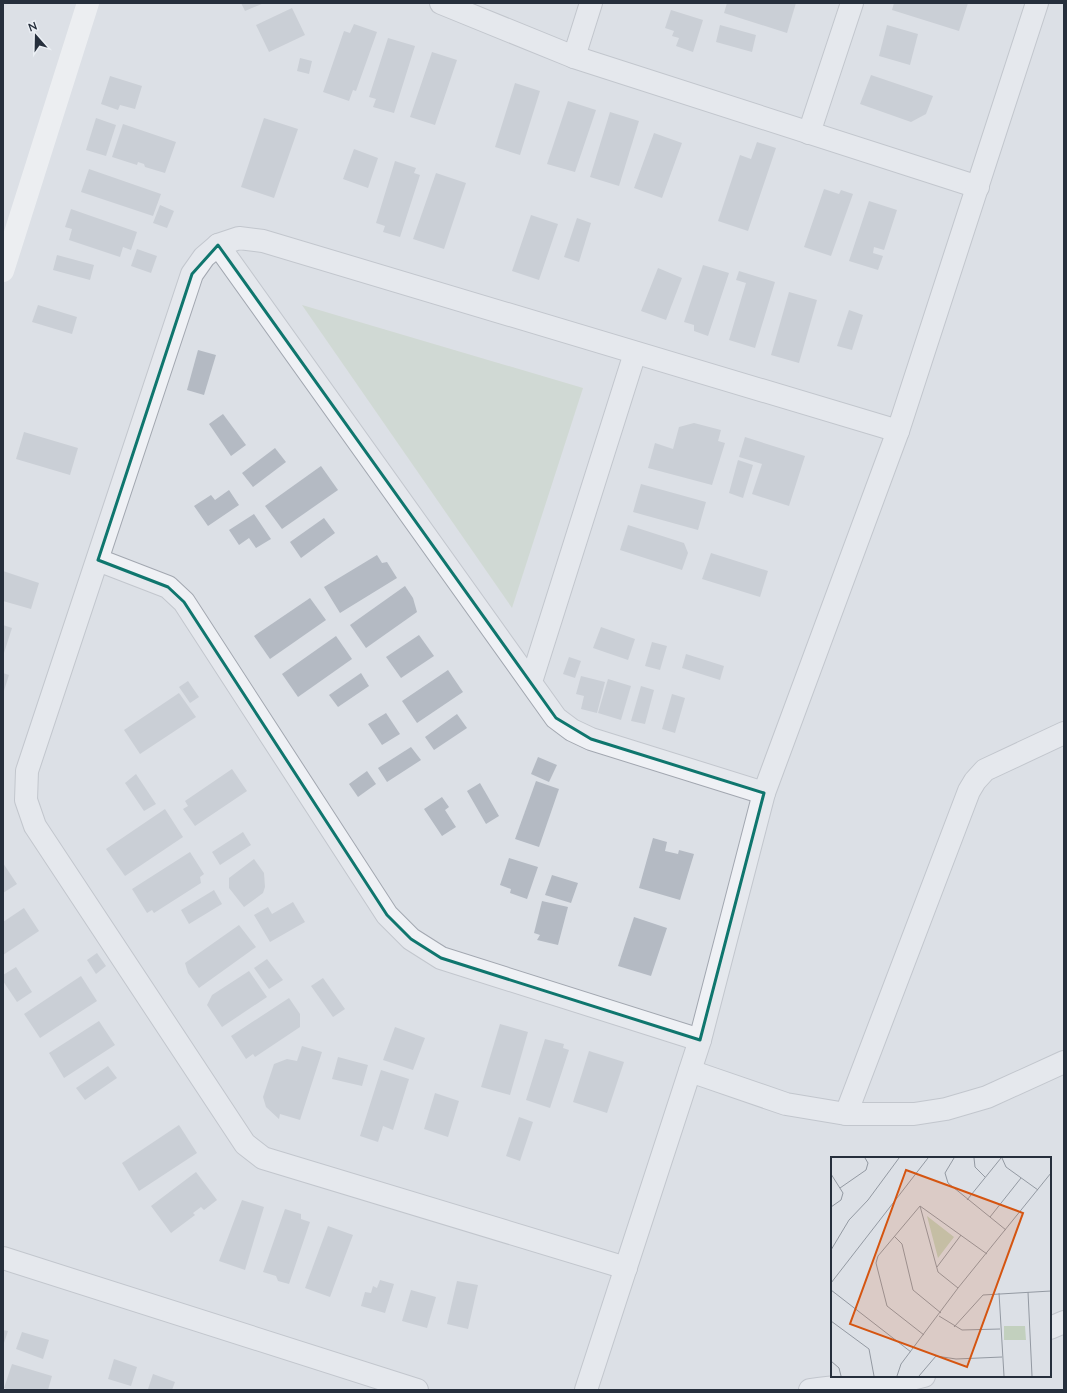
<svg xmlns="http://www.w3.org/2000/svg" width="1067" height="1393" font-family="Lato,sans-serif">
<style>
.green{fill:#c2d0be}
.building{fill:#b4bac3}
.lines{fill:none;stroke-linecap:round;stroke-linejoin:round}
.minor-casing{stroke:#a2a7b0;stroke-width:24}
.minor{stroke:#eff1f5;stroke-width:22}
.secondary{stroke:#fff;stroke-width:22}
.marked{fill:none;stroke:#0f766e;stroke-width:3;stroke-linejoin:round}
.inset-road{fill:none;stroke:#9399a2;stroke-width:1}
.view{fill:#d55511;fill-opacity:0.15;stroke:#d55511;stroke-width:2}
.inset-edge{fill:none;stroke:#262f3c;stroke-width:2}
</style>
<rect width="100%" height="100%" fill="#dce0e6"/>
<path class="green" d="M302,305L583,388L512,608Z"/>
<g class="building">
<path d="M241,3H264L245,11Z"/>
<path d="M727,3H796L787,33L724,13Z"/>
<path d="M894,3H968L959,31L892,10Z"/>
<path d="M292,8L305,35L269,52L256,25Z"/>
<path d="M671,10L703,20L693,52L676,46L679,38L672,36L674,31L665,28Z"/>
<path d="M354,24L377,32L356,91L353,90L349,101L323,92L344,31L350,33Z"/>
<path d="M720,25L756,35L752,52L716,42Z"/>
<path d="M887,25L918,34L910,65L879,56Z"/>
<path d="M388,38L415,46L394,113L373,107L376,99L369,97Z"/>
<path d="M432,52L457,60L435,125L410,117Z"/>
<path d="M300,58L312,61L309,74L297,71Z"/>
<path d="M871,75L933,96L926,114L911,122L860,104Z"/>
<path d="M110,76L142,86L135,109L120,105L118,110L101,104Z"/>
<path d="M515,83L540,91L520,155L495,147Z"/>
<path d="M568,101L596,110L575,172L547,164Z"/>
<path d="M610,112L639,121L619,186L590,177Z"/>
<path d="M96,118L116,125L106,156L86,150Z"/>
<path d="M264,118L298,129L274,198L241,187Z"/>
<path d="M123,124L176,142L165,173L145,167L144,164L138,162L137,165L112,157Z"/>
<path d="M654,133L682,143L662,198L634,188Z"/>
<path d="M757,142L776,148L748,231L718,221L740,155L751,159Z"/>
<path d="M354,149L378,158L368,188L343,179Z"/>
<path d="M395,161L416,168L414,173L420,175L400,237L383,232L385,226L376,223Z"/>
<path d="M89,169L161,194L153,216L81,192Z"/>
<path d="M436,173L466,183L444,249L413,239Z"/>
<path d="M824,189L839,194L841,190L853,194L831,256L804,247Z"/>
<path d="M869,201L897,210L884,250L874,247L873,253L883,256L878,270L849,261Z"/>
<path d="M160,205L174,211L167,228L153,223Z"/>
<path d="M71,209L137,232L131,250L123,247L120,257L69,240L72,229L65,227Z"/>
<path d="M531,215L558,224L539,280L512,271Z"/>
<path d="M577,218L591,223L579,262L564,257Z"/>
<path d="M137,249L157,256L151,273L131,266Z"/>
<path d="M57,255L94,265L90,280L53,270Z"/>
<path d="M703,265L729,273L708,336L694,331V325L684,322Z"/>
<path d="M658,268L682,278L666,320L641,311Z"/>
<path d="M739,271L775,282L755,348L729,340L746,283L736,280Z"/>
<path d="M789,292L817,300L799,363L771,355Z"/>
<path d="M38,305L77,317L72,334L32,322Z"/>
<path d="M849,310L863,315L852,350L837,346Z"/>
<path d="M198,350L216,355L204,395L187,390Z"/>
<path d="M223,414L246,445L231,456L209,424Z"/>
<path d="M694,423L721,430L718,441L725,443L712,485L648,468L655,443L673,449L679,427Z"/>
<path d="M24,432L78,448L70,475L16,459Z"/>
<path d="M745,437L805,456L789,506L752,494L762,464L739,457Z"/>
<path d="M275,448L286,462L253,487L242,473Z"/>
<path d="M738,460L753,465L743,498L729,493Z"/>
<path d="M321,466L338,490L282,529L265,506Z"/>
<path d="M641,484L706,502L698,530L633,512Z"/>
<path d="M229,490L239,505L208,526L194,506L211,495L215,500Z"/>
<path d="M254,514L271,539L256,548L249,538L239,545L229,530Z"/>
<path d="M324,518L335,533L301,558L290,542Z"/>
<path d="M628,525L684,543L688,553L682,570L620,550Z"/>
<path d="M711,553L768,571L760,597L702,579Z"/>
<path d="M377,555L382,563L387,562L397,578L340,613L324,587Z"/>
<path d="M3,571L39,583L31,609L3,601Z"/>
<path d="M405,586L413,598L417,612L366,648L350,625Z"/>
<path d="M310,598L326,620L270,659L254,636Z"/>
<path d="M3,625L12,628L3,656Z"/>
<path d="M601,627L635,639L628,660L593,648Z"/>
<path d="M419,635L434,656L401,678L386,657Z"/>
<path d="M336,636L352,659L298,697L282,674Z"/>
<path d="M652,642L667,646L660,670L645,666Z"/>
<path d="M686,654L724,666L720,680L682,668Z"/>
<path d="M569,657L581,661L575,678L563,674Z"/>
<path d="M448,670L463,692L417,723L402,701Z"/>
<path d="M3,673L9,675L3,694Z"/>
<path d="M361,673L369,686L338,707L329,695Z"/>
<path d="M581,676L605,682L597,713L581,709L584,696L576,694Z"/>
<path d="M608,679L631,686L621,720L598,713Z"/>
<path d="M188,681L199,697L190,703L179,687Z"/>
<path d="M641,686L654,690L645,724L631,721Z"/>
<path d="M179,693L196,717L140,754L124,730Z"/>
<path d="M672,694L685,698L675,733L662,729Z"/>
<path d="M386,713L400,734L382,745L368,724Z"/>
<path d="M457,714L467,728L434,750L425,737Z"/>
<path d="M411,747L421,760L387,782L378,768Z"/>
<path d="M538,757L557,765L549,782L531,774Z"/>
<path d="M232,769L247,791L195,826L183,809L188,806L185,801Z"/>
<path d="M367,771L376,784L358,797L349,784Z"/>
<path d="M136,774L156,804L144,811L125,783Z"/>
<path d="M536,781L559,789L539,847L515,839Z"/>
<path d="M480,783L499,816L486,824L467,791Z"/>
<path d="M442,797L449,807L445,810L456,827L442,836L424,809Z"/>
<path d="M165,809L183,837L125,876L106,849Z"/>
<path d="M243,832L251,845L220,865L212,852Z"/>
<path d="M653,838L667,842L665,851L678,854L679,850L694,854L680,900L639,888Z"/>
<path d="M190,852L204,874L200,877L201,883L154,913L152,910L147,913L132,889Z"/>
<path d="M509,858L538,867L527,899L510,893L511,889L500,885Z"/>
<path d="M254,859L264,873L265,887L263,893L244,907L229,888V878Z"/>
<path d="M3,863L17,884L3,893Z"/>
<path d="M552,875L578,883L571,903L545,895Z"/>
<path d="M214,890L222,904L189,924L181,910Z"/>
<path d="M542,901L568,907L558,945L537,940L540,935L534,933Z"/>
<path d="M293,902L305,922L270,942L254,915L268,907L272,914Z"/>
<path d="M24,908L39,931L3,955V922Z"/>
<path d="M634,917L667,928L651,976L618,966Z"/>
<path d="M239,925L256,947L199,988L188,973L185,963Z"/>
<path d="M97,953L106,966L96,974L87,960Z"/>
<path d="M267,959L283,980L269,989L254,968Z"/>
<path d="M16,967L32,992L17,1002L3,981V975Z"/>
<path d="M249,971L267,997L222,1027L207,1005L212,995Z"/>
<path d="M81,976L97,1001L40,1038L24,1014Z"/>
<path d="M323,978L345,1009L333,1017L311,986Z"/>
<path d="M289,998L300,1014V1027L255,1057L253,1054L246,1059L231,1036Z"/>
<path d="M99,1021L115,1045L64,1078L49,1053Z"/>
<path d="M500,1024L528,1032L510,1095L481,1087Z"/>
<path d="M395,1027L425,1038L413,1070L383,1060Z"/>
<path d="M545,1039L564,1044L563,1048L569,1050L550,1108L526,1100Z"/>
<path d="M302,1046L322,1052L300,1120L280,1114L279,1119L266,1107L263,1097L274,1064L287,1059L297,1061Z"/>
<path d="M589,1051L624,1062L607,1113L573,1102Z"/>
<path d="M338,1057L368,1065L362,1086L332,1079Z"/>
<path d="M108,1066L117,1078L85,1100L76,1088Z"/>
<path d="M381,1070L409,1079L393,1130L383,1126L378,1142L360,1136Z"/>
<path d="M435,1093L459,1101L448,1137L424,1129Z"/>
<path d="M519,1117L533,1122L520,1161L506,1156Z"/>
<path d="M179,1125L197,1153L139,1191L122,1163Z"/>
<path d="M196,1172L217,1200L204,1210L201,1207L193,1213L195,1215L171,1233L151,1206Z"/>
<path d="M242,1200L264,1207L245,1270L219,1261Z"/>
<path d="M285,1209L301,1214V1219L310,1222L289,1284L278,1281L276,1276L263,1272Z"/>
<path d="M328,1226L353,1235L330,1297L305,1288Z"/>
<path d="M380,1280L394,1284L385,1313L361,1306L365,1292L371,1293L373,1286L377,1288Z"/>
<path d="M457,1281L478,1285L468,1329L447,1324Z"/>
<path d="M411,1290L436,1297L427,1328L402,1321Z"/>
<path d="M3,1330L8,1331L3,1346Z"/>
<path d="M22,1332L49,1340L43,1359L16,1349Z"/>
<path d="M114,1359L137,1367L131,1386L108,1379Z"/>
<path d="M12,1364L52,1376L48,1390H9L4,1388Z"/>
<path d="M153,1374L175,1382L172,1390L148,1389Z"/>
</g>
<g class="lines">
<defs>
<g id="minor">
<path d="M441,3L574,57L978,187"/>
<path d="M574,57L591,3"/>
<path d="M809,133L852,3"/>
<path d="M218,245L556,718L572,730L591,739L764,793"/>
<path d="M98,560L168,587L184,602L387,915L411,939L441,958L700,1040"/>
<path d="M531,682L635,353"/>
<path d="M690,1071L786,1104L846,1114H914L946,1109L987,1097L1064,1062"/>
<path d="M846,1114L969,791L975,781L985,770L1064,733"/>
<path d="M3,1258L417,1390"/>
<path d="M626,1268L263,1158L245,1144L35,826L26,800L27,771L192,274L204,257L218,245L239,238L263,241L898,431"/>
<path d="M1050,1328L1064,1322"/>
<path d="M586,1390L700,1040L764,793L898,431L1037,3"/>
<path d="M810,1390C848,1384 887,1386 924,1376"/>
</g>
</defs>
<use href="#minor" class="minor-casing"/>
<use href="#minor" class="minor"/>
<path class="secondary" d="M3,271L88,3"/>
</g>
<path d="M0 0H1067V1393H0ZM218,245L556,718L591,739L764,793L700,1040L441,958L411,939L387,915L184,602L168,587L98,560L192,274Z" fill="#dce0e6" fill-opacity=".55" fill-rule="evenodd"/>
<path class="marked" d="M218,245L556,718L591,739L764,793L700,1040L441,958L411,939L387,915L184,602L168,587L98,560L192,274Z"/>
<g transform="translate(831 1157)">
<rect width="220" height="220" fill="#dce0e6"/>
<path d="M96,59L123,80L107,101ZM173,169H194L195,183H173Z" fill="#c2d0be"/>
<path class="inset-road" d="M123,1L114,16L117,26L175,73M143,1L144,10L154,20M171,1L175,10L207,33M0,17L12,36L10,43L0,50M9,31L35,13L37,6L34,1M136,43L170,1M89,49L107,115L127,131M159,60L190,21M63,79L71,87L82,133L110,156M0,93L18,63L37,43L68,1M106,110L130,78M0,126L97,1M0,133L80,195M197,135L201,219M168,136L173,219M108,159L131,173L169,172M0,164L38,192L43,219M123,170L152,138L220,134M93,178L56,149L45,106L47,99L89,49L156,97M0,204L8,211L10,219M66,219L70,207L127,131L220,16M88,219L105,199L125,202L171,200"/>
<path class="view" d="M75,13L192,56L136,210L19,167Z"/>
<rect width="220" height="220" class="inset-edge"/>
</g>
<rect width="1067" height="1393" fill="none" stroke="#262f3c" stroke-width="8"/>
<g transform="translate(36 36) rotate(340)" stroke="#ebeff4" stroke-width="3" paint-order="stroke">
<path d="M0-3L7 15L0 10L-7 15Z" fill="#262f3c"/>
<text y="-6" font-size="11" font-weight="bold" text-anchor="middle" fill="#262f3c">N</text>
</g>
</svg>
